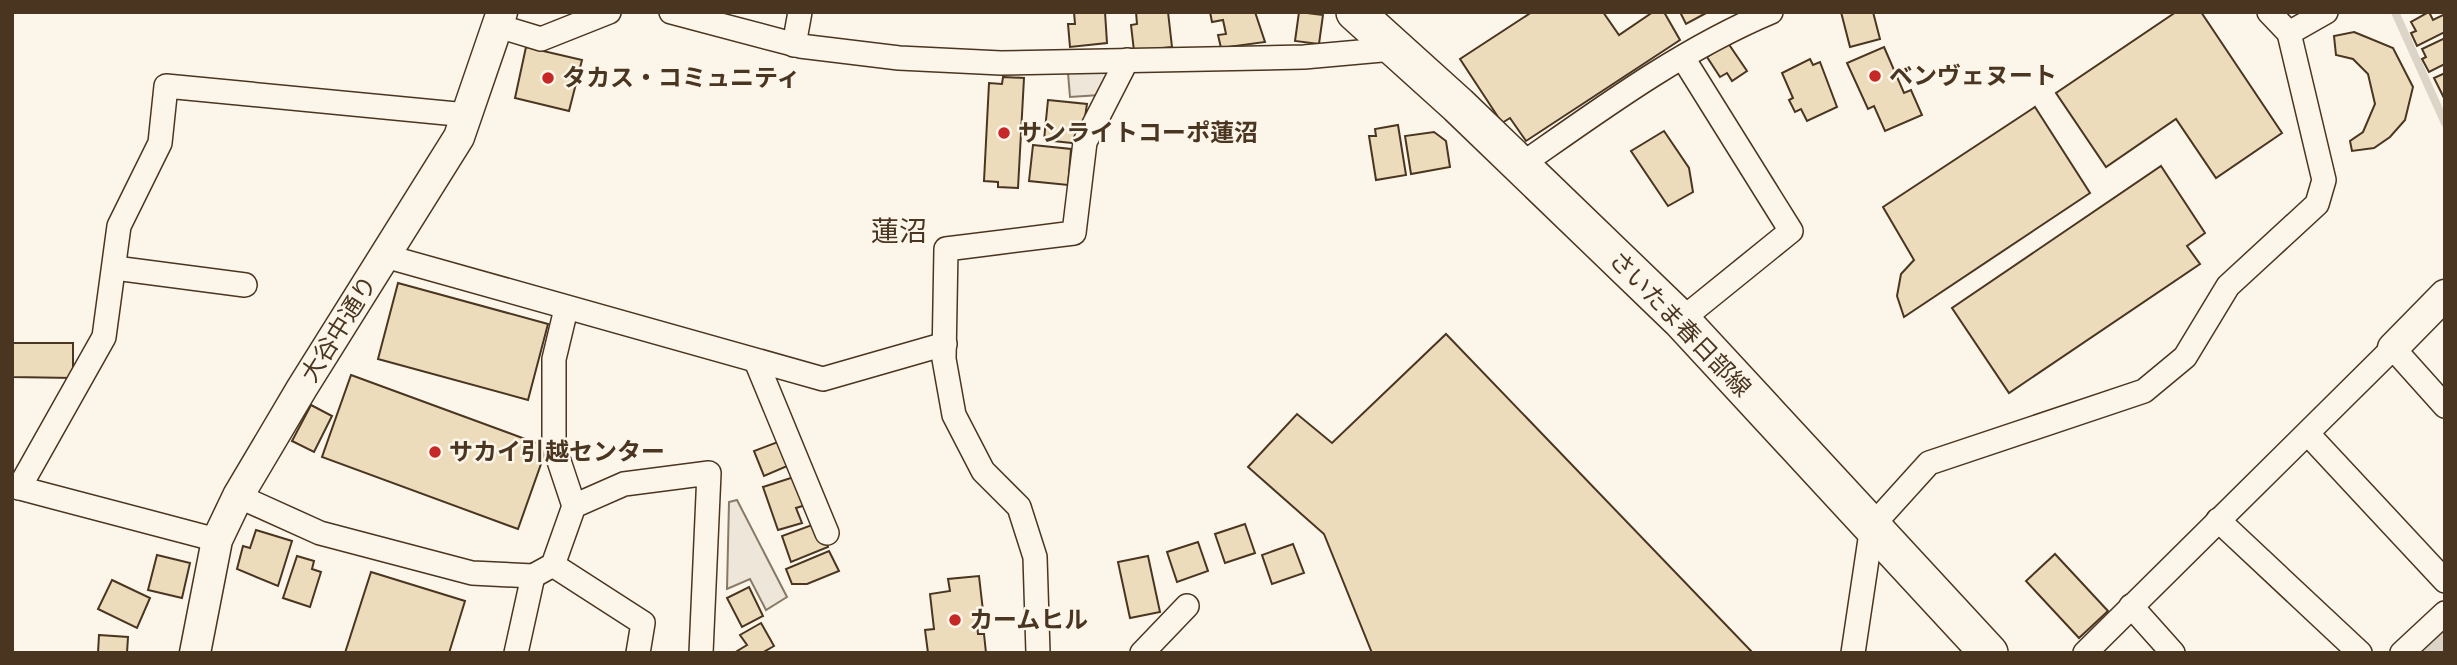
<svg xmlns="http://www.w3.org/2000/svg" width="2457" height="665" font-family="'Zilla Slab','Noto Sans JP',serif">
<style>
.green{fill:#ede6d9;stroke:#887966;stroke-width:2}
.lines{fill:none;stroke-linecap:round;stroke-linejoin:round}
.stream{stroke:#dcd4c6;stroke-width:8}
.river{stroke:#dcd4c6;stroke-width:46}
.building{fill:#ecdcbc;stroke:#4a3520;stroke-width:2}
.minor-casing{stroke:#4a3520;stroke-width:26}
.tertiary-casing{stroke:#4a3520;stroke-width:33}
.primary-casing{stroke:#4a3520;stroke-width:40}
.minor{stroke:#fbf6e9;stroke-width:23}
.tertiary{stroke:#fbf6e9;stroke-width:30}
.primary{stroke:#fbf6e9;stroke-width:37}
.poi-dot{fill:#c62828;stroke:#fbf6e9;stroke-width:2.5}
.labels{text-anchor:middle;stroke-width:5;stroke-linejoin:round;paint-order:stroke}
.poi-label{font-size:24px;font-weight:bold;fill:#4a3520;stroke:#fbf6e9;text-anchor:start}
.street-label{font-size:24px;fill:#4a3520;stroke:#fbf6e9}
.quarter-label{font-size:28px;fill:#4a3520;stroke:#fbf6e9}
</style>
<rect width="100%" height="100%" fill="#fbf6e9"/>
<g class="green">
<path d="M1115,68L1100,95L1070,97L1068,73Z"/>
<path d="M737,500L787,597L766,610L750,579L727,589L729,502Z"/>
</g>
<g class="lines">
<path class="stream" d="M2395,12L2445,123"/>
<path class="river" d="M2422,653L2445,633"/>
</g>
<g class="building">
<path d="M1074,12H1105L1107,43L1070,47L1068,24H1075Z"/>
<path d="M1136,12H1168L1172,47L1134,51L1131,25L1137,24Z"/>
<path d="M1210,12H1255L1265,42L1221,48L1218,35L1226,34L1223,20L1212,22Z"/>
<path d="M1299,12L1323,15L1319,44L1295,41Z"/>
<path d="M1532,12H1603L1619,35L1653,12H1664L1680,40L1526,141L1510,118L1502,123L1460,59Z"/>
<path d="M1680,12H1708L1686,24Z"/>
<path d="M1841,12H1873L1880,39L1850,47Z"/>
<path d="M2176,12H2201L2282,133L2216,178L2176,119L2106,167L2056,93Z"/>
<path d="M2429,12L2433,20L2445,14V32L2417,46L2411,33L2416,31L2411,22Z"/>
<path d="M2354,32L2393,48L2413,87L2405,120L2390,137L2374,148L2352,151L2350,141L2363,132L2375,104L2368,74L2353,59L2336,55L2334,36Z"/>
<path d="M2445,38V64L2429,72L2422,59L2426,57L2422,49Z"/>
<path d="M1728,43L1747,71L1732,81L1727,73L1720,77L1707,57Z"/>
<path d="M526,47L582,60L569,111L515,98Z"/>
<path d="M1884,47L1904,93L1911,90L1922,115L1885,131L1874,106L1868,109L1847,63Z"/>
<path d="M1810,59L1813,65L1820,62L1837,107L1807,121L1801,109L1795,112L1789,100L1793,98L1782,73Z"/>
<path d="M2445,73V98H2444L2434,78Z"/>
<path d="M1003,77L1024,78L1018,188L998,187V182L984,181L989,83L1002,84Z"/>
<path d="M1048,100L1087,104L1081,144L1044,140Z"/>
<path d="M2035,107L2090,193L1904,317L1897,296L1901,274L1914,260L1883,207Z"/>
<path d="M1398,125L1406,175L1376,180L1369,136H1376L1375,129Z"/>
<path d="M1664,131L1689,168L1693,192L1668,206L1631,151Z"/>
<path d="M1434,132L1446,141L1450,167L1411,174L1405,136Z"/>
<path d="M1033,145L1071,149L1068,185L1029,181Z"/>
<path d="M2161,166L2205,233L2187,246L2200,264L2009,393L1952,308Z"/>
<path d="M398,283L548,324L528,400L378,359Z"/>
<path d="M1446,334L1753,653H1372L1324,534L1248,467L1297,414L1332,443Z"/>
<path d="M12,343H73V378L12,377Z"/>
<path d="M351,375L547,447L518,529L322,457Z"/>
<path d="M311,405L332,416L314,452L292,441Z"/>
<path d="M783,440L792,464L764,476L754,451Z"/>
<path d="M800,475L809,504L796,508L802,523L778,530L763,487Z"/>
<path d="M1245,524L1255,553L1225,563L1215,534Z"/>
<path d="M812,525L822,529L828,547L791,562L782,536Z"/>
<path d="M256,530L292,541L278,586L237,569L243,546L250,548Z"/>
<path d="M1198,542L1208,571L1177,582L1167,552Z"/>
<path d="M1293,544L1304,573L1272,584L1262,555Z"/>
<path d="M829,551L839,571L807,584H792L786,569Z"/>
<path d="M2055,554L2108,611L2079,638L2026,581Z"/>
<path d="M157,555L190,563L182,598L148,590Z"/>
<path d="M297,556L314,561L312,569L321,572L310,607L283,598Z"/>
<path d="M1148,556L1160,612L1130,618L1118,562Z"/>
<path d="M371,572L465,601L449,653H345Z"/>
<path d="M979,576L983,611L976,612L978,634H984L986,653H928L925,630L934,629L930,594L950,591L948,579Z"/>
<path d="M112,580L150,598L137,628L98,609Z"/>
<path d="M749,587L763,616L742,627L727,598Z"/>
<path d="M761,623L774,646L762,653H734L747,645L740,635Z"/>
<path d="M99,635L128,637L127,653H98Z"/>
</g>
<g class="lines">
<defs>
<g id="minor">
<path d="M671,12L800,46L899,58L1001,63L1304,57L1393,49"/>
<path d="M498,26L541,39L609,12"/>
<path d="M2289,33L2326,12"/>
<path d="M794,45L800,12"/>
<path d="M1521,165C1601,109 1681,50 1771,12"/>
<path d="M385,256L823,379L945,344"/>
<path d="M115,268L245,285"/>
<path d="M566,309L554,359V446L574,506"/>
<path d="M1681,320L1791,231L1683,58"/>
<path d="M756,361L827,533"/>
<path d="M2308,434L2445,581"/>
<path d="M12,486L217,540"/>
<path d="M19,488L104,337L119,226L160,143L166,86L467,115"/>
<path d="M238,496L320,533L472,573L533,576L553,565L574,506L624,484L709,473L701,653"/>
<path d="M2218,520L2360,653"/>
<path d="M553,565L643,623L638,653"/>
<path d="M2131,606L2173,653"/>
<path d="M516,653L533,576"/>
<path d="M1038,653L1035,557L1019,507L983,471L954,415L944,359L946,249L1074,233L1085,142L1127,60"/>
<path d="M1142,653L1187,606"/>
<path d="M1853,653L1872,526L1929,463L2144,391L2185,357L2228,286L2317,204L2324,180L2289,33L2269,12"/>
<path d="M2085,653L2393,348L2445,406"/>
<path d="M2402,653L2445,613"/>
</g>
<g id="tertiary">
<path d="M2393,348L2445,295"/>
<path d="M195,653L217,540L238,496L302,388L459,137L502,12"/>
</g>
<path id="primary" d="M1355,12L1458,105L1681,320L1989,653"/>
</defs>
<use href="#minor" class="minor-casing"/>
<use href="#tertiary" class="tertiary-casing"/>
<use href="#primary" class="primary-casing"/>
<use href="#minor" class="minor"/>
<use href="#tertiary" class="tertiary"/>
<use href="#primary" class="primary"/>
</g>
<g class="poi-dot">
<circle cx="1875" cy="76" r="7"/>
<circle cx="548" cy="78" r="7"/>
<circle cx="1004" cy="133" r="7"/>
<circle cx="435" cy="452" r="7"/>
<circle cx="955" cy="620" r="7"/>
</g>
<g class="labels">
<g class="poi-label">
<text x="1889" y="84">ベンヴェヌート</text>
<text x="562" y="86">タカス・コミュニティ</text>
<text x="1018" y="141">サンライトコーポ蓮沼</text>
<text x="449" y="460">サカイ引越センター</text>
<text x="969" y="628">カームヒル</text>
</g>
<g class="street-label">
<text transform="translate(1680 324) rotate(46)" y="8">さいたま春日部線</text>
<text transform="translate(339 329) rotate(-58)" y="8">大谷中通り</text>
</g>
<g class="quarter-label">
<text x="899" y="241">蓮沼</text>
</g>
</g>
<rect width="2457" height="665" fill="none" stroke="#4a3520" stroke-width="28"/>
</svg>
